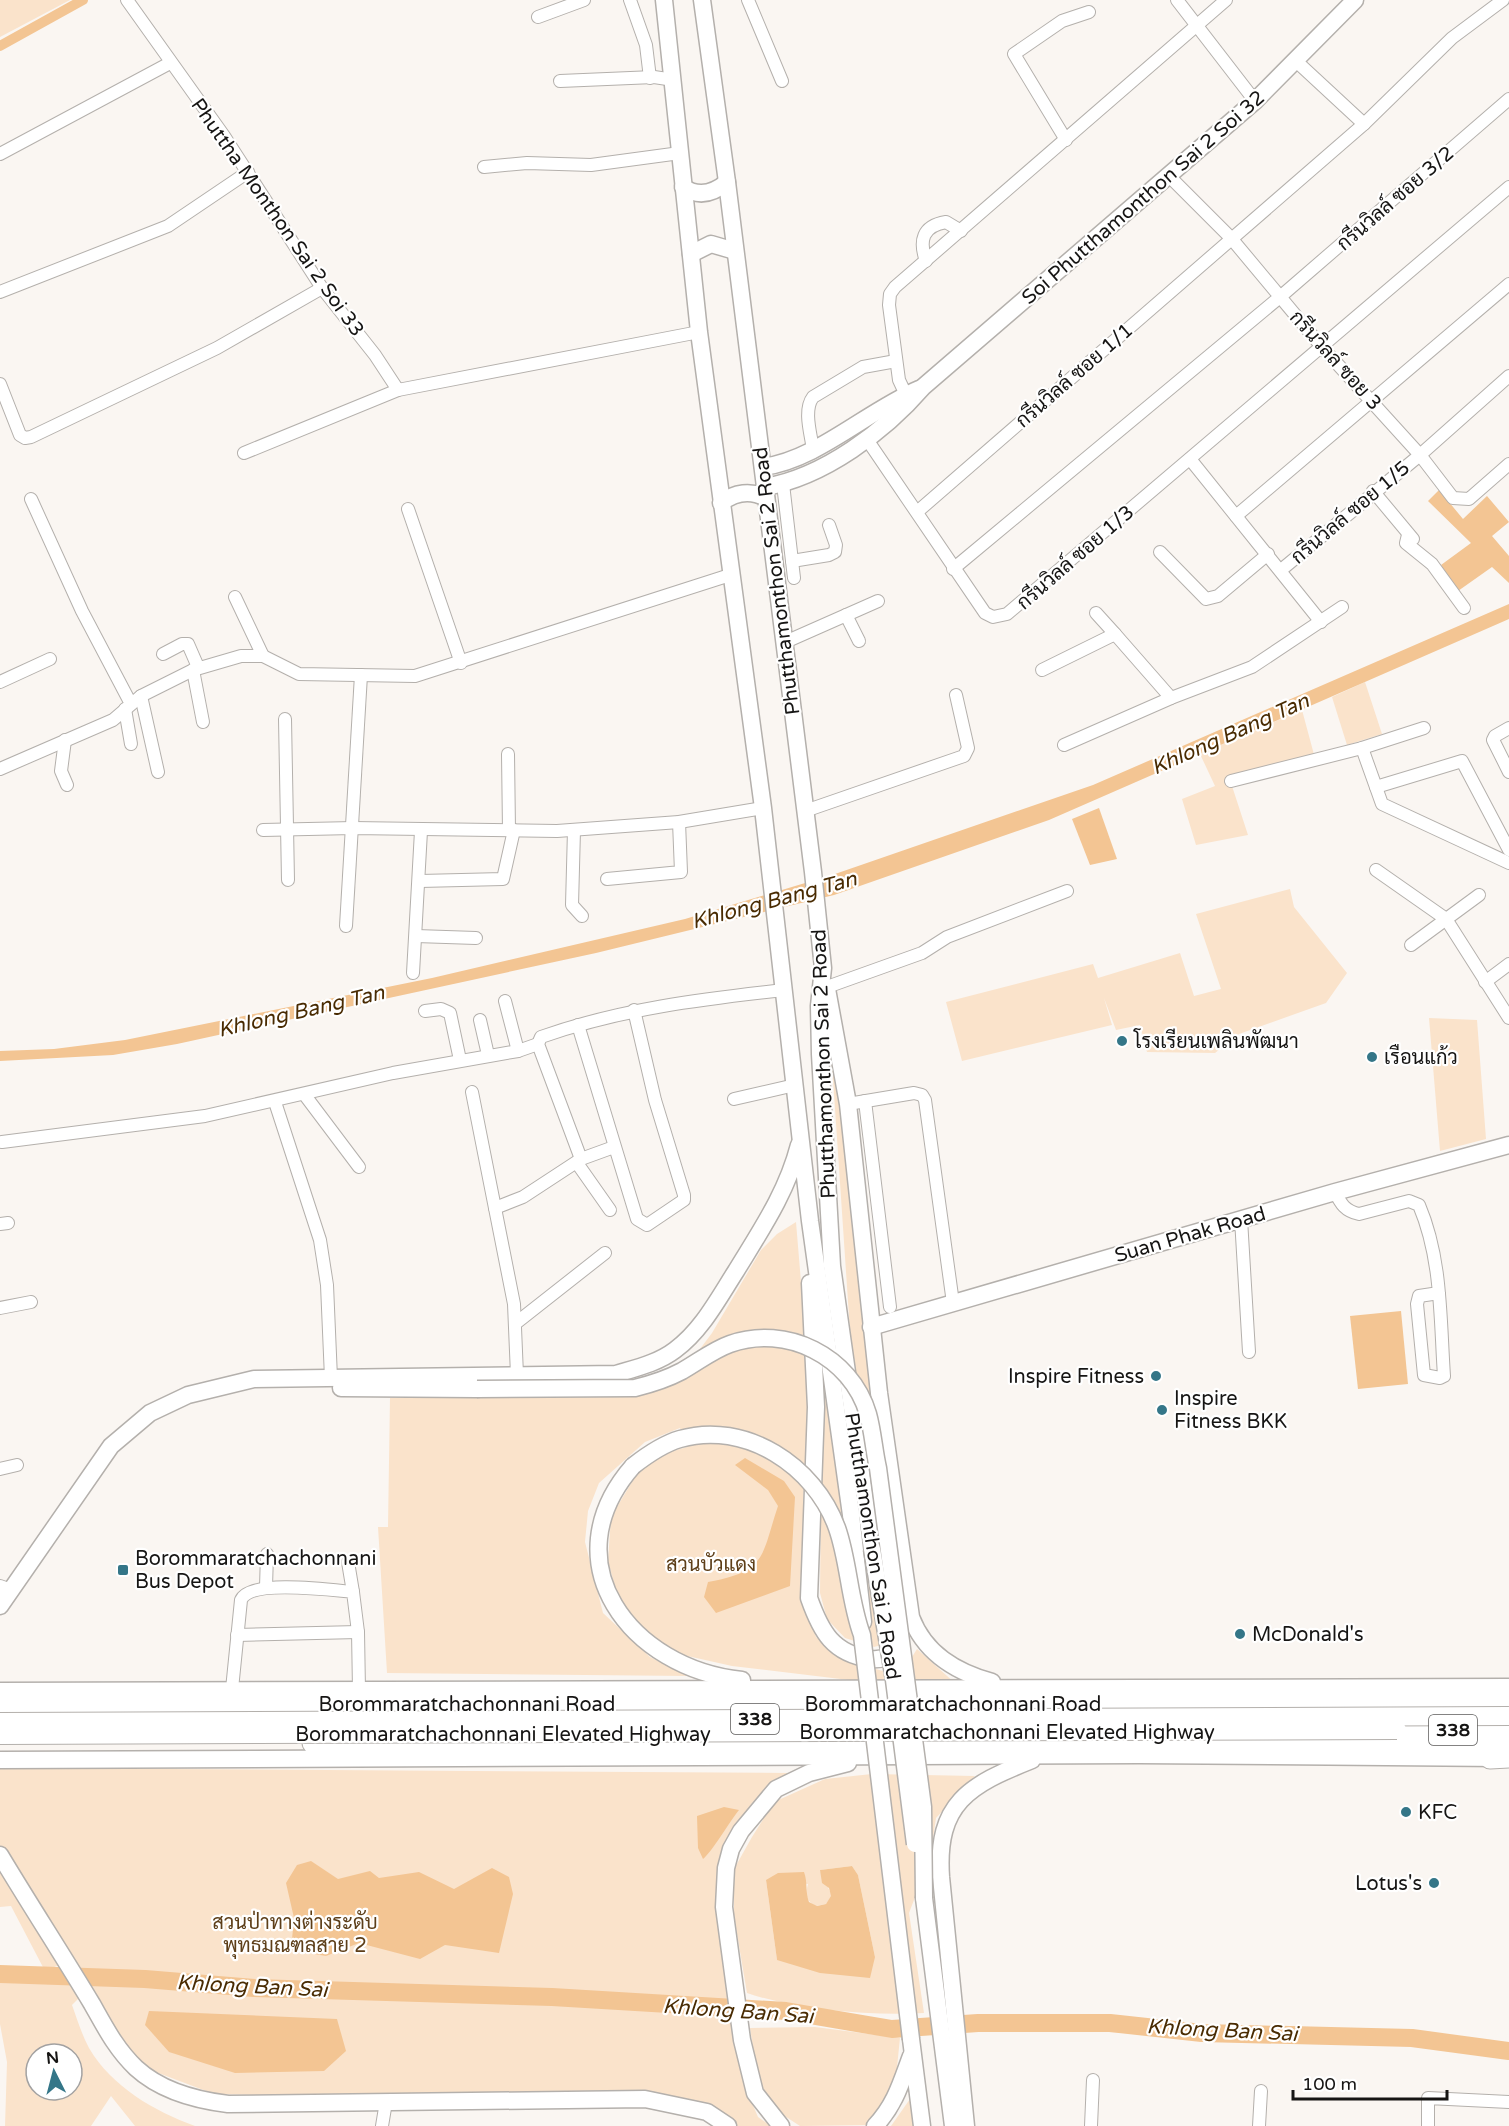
<svg xmlns="http://www.w3.org/2000/svg" width="1509" height="2126" font-family="'Varela Round',Sarabun,sans-serif">
<style>
.green{fill:#fae3cb;fill-rule:evenodd}
.water{fill:#f3c593}
.lines{fill:none;stroke-linecap:round;stroke-linejoin:round}
.canal{stroke:#f3c593;stroke-width:10}
.river{stroke:#f3c593;stroke-width:18}
.street-casing{stroke:#b4b0ac;stroke-width:14}
.secondary-casing{stroke:#b4b0ac;stroke-width:19}
.primary-casing{stroke:#b4b0ac;stroke-width:20}
.highway-casing{stroke:#b4b0ac;stroke-width:23}
.street{stroke:#fff;stroke-width:12}
.secondary{stroke:#fff;stroke-width:16}
.primary{stroke:#fff;stroke-width:18}
.highway{stroke:#fff;stroke-width:21}
.secondary-bridge-casing{stroke:#b4b0ac;stroke-width:19;stroke-linecap:butt}
.primary-bridge-casing{stroke:#b4b0ac;stroke-width:20;stroke-linecap:butt}
.secondary-bridge{stroke:#fff;stroke-width:16}
.primary-bridge{stroke:#fff;stroke-width:18}
.poi-dot{fill:#347688;stroke:#fff;stroke-width:2}
.labels{text-anchor:middle;stroke-width:4.5;stroke-linejoin:round;paint-order:stroke}
.shield{fill:#fff;stroke:#5c5b5a;stroke-width:1.5}
.shield-label{font-size:18px;font-weight:bold;fill:#161514}
.street-label{font-size:20px;fill:#161514;stroke:#fff}
.poi-label{font-size:20px;fill:#161514;stroke:#fff;text-anchor:start}
.park-label{font-size:20px;fill:#5d3e18;stroke:#fff}
.water-label{font-size:21px;font-style:italic;fill:#492b02;stroke:#fff}
</style>
<rect width="100%" height="100%" fill="#faf6f2"/>
<g class="green">
<path d="M0,0H70L0,37Z"/>
<path d="M1365,682L1382,734L1347,745L1332,697Z"/>
<path d="M1302,710L1316,762L1232,786L1248,835L1196,845L1182,799L1215,786L1200,754Z"/>
<path d="M1290,889L1294,907L1347,973L1326,1003L1239,1034L1215,1053L1147,1052L1140,1025L1116,1030L1104,998L1112,1025L962,1061L946,1002L1093,964L1098,978L1180,953L1194,996L1221,989L1196,914Z"/>
<path d="M1429,1018L1477,1020L1486,1139L1440,1151Z"/>
<path d="M832,1064H837L904,1627L881,1645L874,1647L845,1638L827,1619L820,1593L822,1401L819,1360L858,1402L850,1331Z"/>
<path d="M796,1222L809,1378L803,1504L807,1607L816,1637L846,1661L883,1671L912,1657L917,1649L956,1684L849,1680L732,1666L674,1653L643,1633L619,1602L608,1561L611,1517L639,1470L659,1455L687,1447L680,1428L645,1442L599,1483L588,1511L585,1542L603,1613L650,1657L688,1676L387,1673L378,1527H388L390,1398L618,1397L632,1382L667,1369L697,1353L712,1333L761,1250L777,1234Z"/>
<path d="M0,1768L791,1773L752,1803L732,1832L727,1989L743,2082L758,2117L771,2126H738L690,2099L635,2093L304,2096L214,2094L145,2068L109,2027L0,1850Z"/>
<path d="M872,1774L975,1776L936,1818L930,1858L909,1913L924,2013C871,2016 797,2010 747,1993L734,1916V1869L752,1837L774,1802L825,1779ZM852,1866L858,1875L875,1957L777,1960L766,1880L808,1884C805,1895 806,1901 816,1906L826,1904L832,1896L820,1870Z"/>
<path d="M0,1871L59,1965L45,1971L11,1906L0,1907Z"/>
<path d="M0,1980L70,1982L80,1997L72,2005C77,2019 82,2035 89,2048C112,2087 154,2111 195,2126H135L111,2096L91,2126H5L7,2062L0,2024ZM36,2054H72V2090H36Z"/>
<path d="M815,2027L900,2038L894,2096L870,2125L800,2126L777,2111L758,2080L750,2028Z"/>
<path d="M910,2099L914,2126H891Z"/>
</g>
<g class="water">
<path d="M1439,490L1463,519L1487,496L1509,522L1492,536L1509,556V583L1492,567L1458,591L1441,565L1471,543L1428,501Z"/>
<path d="M1509,604V619L1049,820L834,895L596,953L177,1044L113,1055L0,1061V1051L54,1049L125,1040L432,978L685,919L835,874L1093,785Z"/>
<path d="M1099,808L1117,859L1090,865L1072,819Z"/>
<path d="M1401,1311L1408,1384L1358,1389L1350,1316Z"/>
<path d="M745,1458L784,1481L795,1497L790,1586L716,1613L704,1597L708,1582C767,1571 761,1557 778,1506L768,1490L735,1465Z"/>
<path d="M724,1807L739,1810C730,1821 712,1852 703,1859L698,1848L697,1816Z"/>
<path d="M311,1861L338,1879L370,1871L379,1878L419,1872L454,1889L492,1868L509,1877L513,1894L499,1953L445,1945L420,1959L359,1943L326,1956L291,1950L294,1918L286,1883L297,1865Z"/>
<path d="M852,1866L858,1875L875,1957L870,1978L820,1973L777,1960L766,1880L778,1873L804,1872C808,1883 805,1891 809,1902L817,1906L826,1904L831,1896L829,1888L822,1883L820,1870Z"/>
<path d="M149,2011L337,2019L346,2051L324,2071L235,2073L169,2052L145,2025Z"/>
</g>
<g class="lines">
<path class="canal" d="M0,46L83,0"/>
<path class="river" d="M0,1974L145,1979L254,1988L552,1997L786,2011L892,2029L978,2023H1110L1202,2033L1412,2038L1509,2051"/>
<defs>
<g id="street">
<path d="M127,0L224,136L322,288L375,355L398,390L699,332"/>
<path d="M630,0L646,45L650,78"/>
<path d="M748,0L782,81"/>
<path d="M1177,0L1255,101"/>
<path d="M538,17L584,0"/>
<path d="M1296,61L1364,124"/>
<path d="M560,81L654,77L674,80"/>
<path d="M1066,140L1014,54L1062,21L1089,12"/>
<path d="M0,154L170,63"/>
<path d="M484,167L527,163L591,165L680,153"/>
<path d="M1168,175L1231,238L1322,347L1420,455L1453,498L1469,499L1509,464"/>
<path d="M926,261C919,241 922,226 946,222L961,231"/>
<path d="M0,292L168,226L248,172"/>
<path d="M0,384L20,435L25,438L31,437L217,348L322,288"/>
<path d="M906,395L899,380L889,305L890,294L895,287L1226,0"/>
<path d="M866,438L985,613L993,617L1007,614L1509,187"/>
<path d="M813,450C811,434 803,410 813,397L863,367L896,361"/>
<path d="M244,453L398,390"/>
<path d="M1190,459L1321,622"/>
<path d="M783,484L794,578"/>
<path d="M1373,491L1413,539"/>
<path d="M31,499L82,611L131,704"/>
<path d="M408,509L461,663"/>
<path d="M917,512L1364,124L1452,38L1503,0"/>
<path d="M1236,516L1509,284"/>
<path d="M1408,535L1406,543L1432,564L1464,608"/>
<path d="M1160,552L1206,599L1218,596L1268,554"/>
<path d="M792,561L829,555L835,552L836,545L829,525"/>
<path d="M953,569L1280,297L1509,99"/>
<path d="M1281,570L1420,455L1509,376"/>
<path d="M235,597L263,656"/>
<path d="M1096,613L1115,634"/>
<path d="M846,615L859,641"/>
<path d="M783,643L878,601"/>
<path d="M163,654L182,644H188L198,667"/>
<path d="M193,670L203,722"/>
<path d="M1042,670L1115,634L1171,698"/>
<path d="M0,682L50,659"/>
<path d="M141,696L158,772"/>
<path d="M125,709L131,744"/>
<path d="M285,719L288,880"/>
<path d="M1509,728L1495,736L1493,740L1509,772"/>
<path d="M65,740L61,771L67,785"/>
<path d="M1064,745L1171,698L1252,667L1342,607"/>
<path d="M1362,748L1382,804L1509,863"/>
<path d="M508,754L509,830"/>
<path d="M0,769L113,720L141,696L193,670L241,656H263L299,674L415,676L730,575"/>
<path d="M1231,781L1362,748L1424,728"/>
<path d="M1376,787L1462,761L1509,850"/>
<path d="M805,811L964,756L968,748L956,695"/>
<path d="M263,830L353,828L557,831L679,822L763,808"/>
<path d="M574,830L572,905L582,916"/>
<path d="M1376,870L1446,919L1509,1018"/>
<path d="M607,879L681,872L679,822"/>
<path d="M420,881L503,879L514,830"/>
<path d="M346,926L361,675"/>
<path d="M416,936L476,938"/>
<path d="M1411,945L1479,895"/>
<path d="M413,973L421,831"/>
<path d="M1485,982L1509,964"/>
<path d="M827,987L922,953L947,937L1067,891"/>
<path d="M505,1001L518,1051"/>
<path d="M425,1011L441,1009L450,1013L460,1060"/>
<path d="M480,1020L488,1055"/>
<path d="M578,1025L637,1219L647,1225L684,1200V1195L655,1100L634,1010"/>
<path d="M472,1092L514,1304L517,1375"/>
<path d="M304,1094L359,1167"/>
<path d="M734,1099L795,1085"/>
<path d="M865,1101L890,1307"/>
<path d="M275,1102L320,1240L327,1285L331,1378"/>
<path d="M848,1104L914,1093L922,1095L925,1100L953,1303"/>
<path d="M2,1142L205,1116L393,1073L518,1051L538,1044"/>
<path d="M581,1159L538,1044L541,1037C620,1009 702,999 784,990"/>
<path d="M577,1163L610,1210"/>
<path d="M1335,1192C1341,1204 1345,1211 1359,1214L1409,1201L1419,1205C1442,1259 1440,1318 1444,1376L1440,1378L1424,1375L1417,1304L1419,1296L1439,1293"/>
<path d="M495,1208L523,1197L581,1159L614,1147"/>
<path d="M1241,1219L1249,1352"/>
<path d="M0,1224L8,1223"/>
<path d="M0,1308L31,1302"/>
<path d="M516,1323L605,1253"/>
<path d="M0,1469L17,1465"/>
<path d="M348,1562L353,1592"/>
<path d="M0,1586L11,1590"/>
<path d="M266,1587L267,1554"/>
<path d="M237,1635L358,1632"/>
<path d="M232,1689L241,1600C250,1579 331,1590 353,1592L358,1632L359,1690"/>
<path d="M382,2126L386,2102"/>
<path d="M1091,2126L1093,2080"/>
<path d="M1259,2126L1261,2091"/>
<path d="M1428,2126V2098L1509,2102"/>
</g>
<g id="secondary">
<path d="M664,0L699,332L763,808L810,1221L851,1515L863,1622"/>
<path d="M702,0L727,182L813,872L823,968L819,1006L820,1054L832,1266L872,1549"/>
<path d="M683,187C699,198 714,193 727,182"/>
<path d="M691,254L711,244L735,251"/>
<path d="M763,467C817,460 867,411 919,389"/>
<path d="M765,487C824,477 885,431 923,387L1255,101L1355,0"/>
<path d="M721,503C735,492 751,490 766,498"/>
<path d="M827,989L848,1104L879,1393L911,1617C925,1654 956,1672 992,1682"/>
<path d="M810,1283L816,1407L809,1598C821,1632 833,1654 871,1659C882,1660 894,1656 901,1648"/>
<path d="M871,1327L1335,1192L1509,1145"/>
<path d="M341,1388L477,1389"/>
<path d="M633,1466C549,1562 631,1669 742,1680"/>
<path d="M0,1606L111,1446L150,1413L188,1395L254,1379L616,1374C636,1368 658,1363 675,1350C702,1330 718,1299 736,1271C761,1230 787,1192 799,1145"/>
<path d="M0,1691L1509,1687"/>
<path d="M0,1760L1139,1755L1502,1758"/>
<path d="M0,1855C30,1905 62,1954 92,2004C105,2027 116,2049 136,2068C161,2091 195,2100 228,2104L645,2099L707,2112L728,2126"/>
<path d="M924,1898L953,2126"/>
<path d="M911,2039L922,2126"/>
<path d="M781,2126L755,2093L742,2040L724,1907L726,1868L731,1849L741,1831L776,1789L809,1773L848,1763"/>
<path d="M875,2126C895,2105 901,2083 911,2056"/>
<path d="M966,2126L941,1877C936,1803 969,1785 1032,1760"/>
</g>
<path id="primary" d="M1397,1730L1509,1731"/>
<g id="highway">
<path d="M0,1705L1509,1704"/>
<path d="M313,1743L1509,1742"/>
<path d="M1490,1758L1509,1757"/>
</g>
</defs>
<use href="#street" class="street-casing"/>
<use href="#secondary" class="secondary-casing"/>
<use href="#primary" class="primary-casing"/>
<use href="#highway" class="highway-casing"/>
<use href="#street" class="street"/>
<use href="#secondary" class="secondary"/>
<use href="#primary" class="primary"/>
<use href="#highway" class="highway"/>
<defs>
<g id="secondary-bridge">
<path d="M477,1389L635,1388C651,1384 667,1379 682,1371C698,1362 713,1350 730,1344C786,1324 851,1356 868,1414C873,1432 874,1451 878,1468L923,1807L924,1898"/>
<path d="M633,1466C647,1455 663,1444 680,1439C745,1420 815,1466 837,1528C849,1562 849,1600 862,1635L911,2039"/>
<path d="M872,1549L894,1680L915,1844"/>
</g>
<g id="primary-bridge">
<path d="M0,1722L1509,1716"/>
<path d="M0,1735L1397,1730"/>
</g>
</defs>
<use href="#secondary-bridge" class="secondary-bridge-casing"/>
<use href="#primary-bridge" class="primary-bridge-casing"/>
<use href="#secondary-bridge" class="secondary-bridge"/>
<use href="#primary-bridge" class="primary-bridge"/>
</g>
<g class="poi-dot">
<circle cx="1122" cy="1041" r="6"/>
<circle cx="1372" cy="1057" r="6"/>
<circle cx="1156" cy="1376" r="6"/>
<circle cx="1162" cy="1410" r="6"/>
<rect x="117" y="1564" width="12" height="12" rx="3"/>
<circle cx="1240" cy="1634" r="6"/>
<circle cx="1406" cy="1812" r="6"/>
<circle cx="1434" cy="1883" r="6"/>
</g>
<g class="labels">
<g class="shield">
<rect x="731" y="1704" width="48" height="30" rx="4.5"/>
<rect x="1429" y="1715" width="48" height="30" rx="4.5"/>
</g>
<g class="shield-label">
<text x="755" y="1725">338</text>
<text x="1453" y="1736">338</text>
</g>
<g class="street-label">
<text transform="translate(1143 197) rotate(-41)" y="7">Soi Phutthamonthon Sai 2 Soi 32</text>
<text transform="translate(1395 198) rotate(-41)" y="7">กรีนวิลล์ ซอย 3/2</text>
<text transform="translate(278 217) rotate(55)" y="7">Phuttha Monthon Sai 2 Soi 33</text>
<text transform="translate(1336 360) rotate(48)" y="7">กรีนวิลล์ ซอย 3</text>
<text transform="translate(1074 375) rotate(-41)" y="7">กรีนวิลล์ ซอย 1/1</text>
<text transform="translate(1350 512) rotate(-40)" y="7">กรีนวิลล์ ซอย 1/5</text>
<text transform="translate(1075 557) rotate(-41)" y="7">กรีนวิลล์ ซอย 1/3</text>
<text transform="translate(776 581) rotate(-97)" y="7">Phutthamonthon Sai 2 Road</text>
<text transform="translate(823 1064) rotate(-92)" y="7">Phutthamonthon Sai 2 Road</text>
<text transform="translate(1190 1234) rotate(-16)" y="7">Suan Phak Road</text>
<text transform="translate(873 1546) rotate(81)" y="7">Phutthamonthon Sai 2 Road</text>
<text x="467" y="1711">Borommaratchachonnani Road</text>
<text x="953" y="1711">Borommaratchachonnani Road</text>
<text x="1007" y="1739">Borommaratchachonnani Elevated Highway</text>
<text x="503" y="1741">Borommaratchachonnani Elevated Highway</text>
</g>
<g class="poi-label">
<text x="1134" y="1048">โรงเรียนเพลินพัฒนา</text>
<text x="1384" y="1064">เรือนแก้ว</text>
<text x="1144" y="1383" text-anchor="end">Inspire Fitness</text>
<text x="1174" y="1405">Inspire<tspan x="1174" dy="23">Fitness BKK</tspan></text>
<text x="135" y="1565">Borommaratchachonnani<tspan x="135" dy="23">Bus Depot</tspan></text>
<text x="1252" y="1641">McDonald's</text>
<text x="1418" y="1819">KFC</text>
<text x="1422" y="1890" text-anchor="end">Lotus's</text>
</g>
<g class="park-label">
<text x="711" y="1571">สวนบัวแดง</text>
<text x="295" y="1929">สวนป่าทางต่างระดับ<tspan x="295" dy="23">พุทธมณฑลสาย 2</tspan></text>
</g>
<g class="water-label">
<text transform="translate(1230 734) rotate(-24)" y="7">Khlong Bang Tan</text>
<text transform="translate(774 900) rotate(-15)" y="7">Khlong Bang Tan</text>
<text transform="translate(301 1011) rotate(-13)" y="7">Khlong Bang Tan</text>
<text transform="translate(252 1986) rotate(3)" y="7">Khlong Ban Sai</text>
<text transform="translate(738 2011) rotate(4)" y="7">Khlong Ban Sai</text>
<text transform="translate(1222 2030) rotate(3)" y="7">Khlong Ban Sai</text>
</g>
</g>
<g transform="translate(54 2072) rotate(354)"><circle r="28" fill="#ffffff" stroke="#a2a1a1" stroke-width="1.5"/>
<path d="M0-4.5L10 22L0 15L-10 22Z" fill="#347688"/>
<text y="-9" font-size="16" font-weight="bold" text-anchor="middle" fill="#161514">N</text>
</g>
<path d="M1293 2090v9h154v-9" fill="none" stroke="#161514" stroke-width="3"/>
<text x="1302" y="2090" font-size="18" fill="#161514" stroke="#ffffff" stroke-width="4.5" paint-order="stroke">100 m</text>
</svg>
